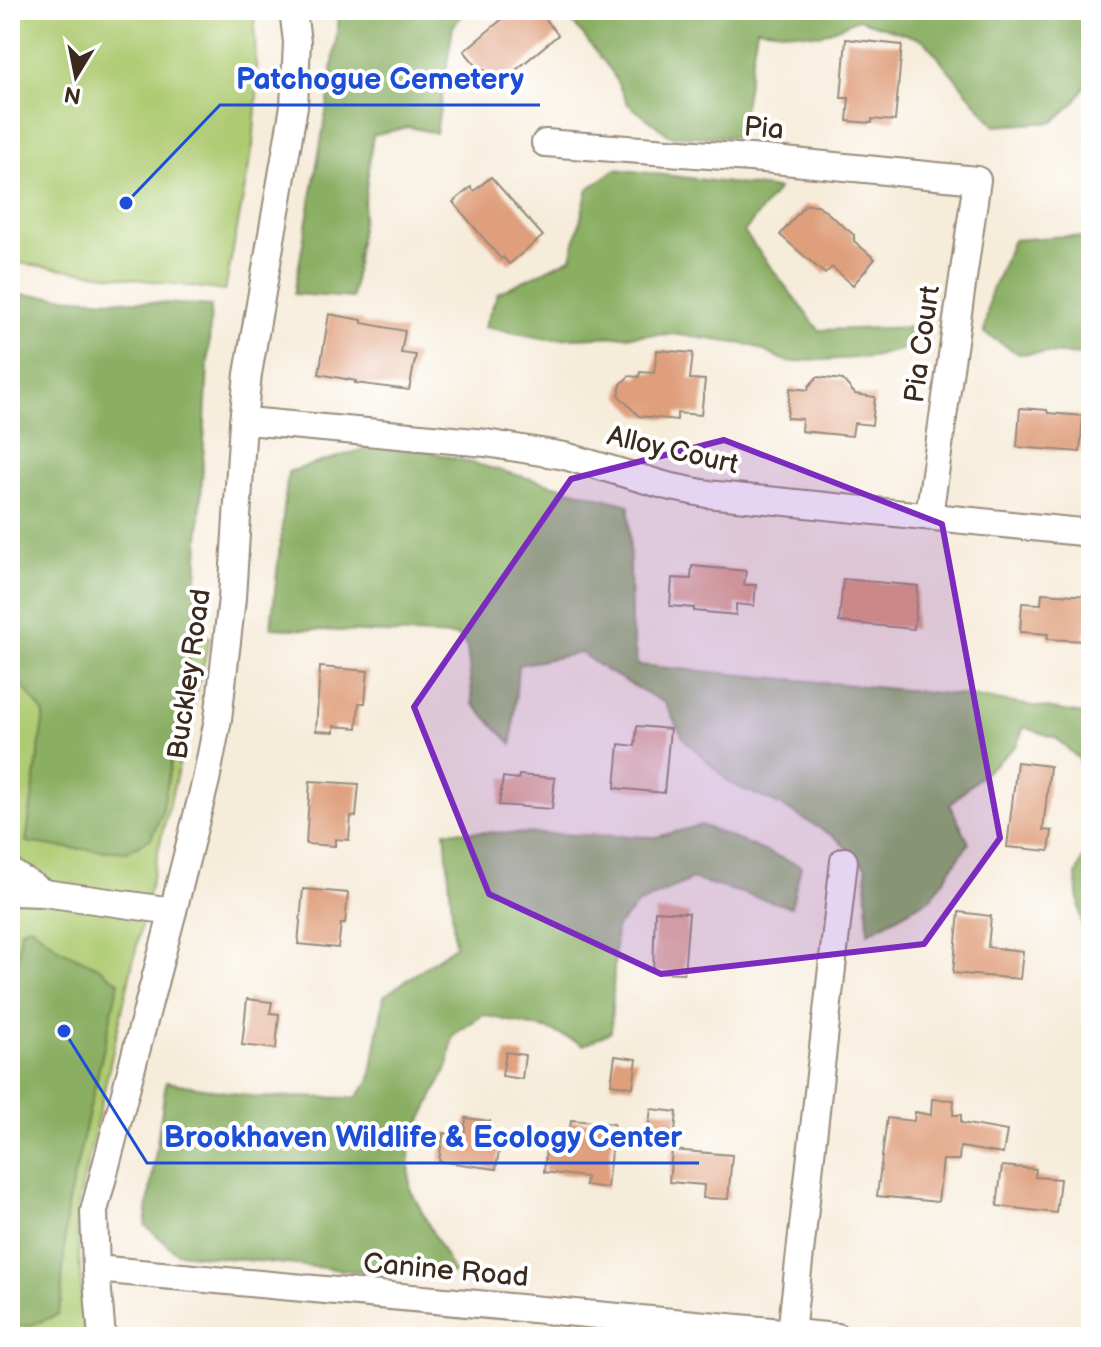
<svg xmlns="http://www.w3.org/2000/svg" width="1101" height="1347" font-family="'Balsamiq Sans',sans-serif">
<style>
.green{fill:#aecb72;stroke:#747a48;stroke-width:2}
.forest{fill:#8aaf64;stroke:#626c41;stroke-width:2}
.building{fill:#df9f7c}
.lines{fill:none;stroke-linecap:round;stroke-linejoin:round}
.minor-casing{stroke:#988b7c;stroke-width:30}
.minor{stroke:#fff;stroke-width:26}
.marked{fill:#7b2cbf;fill-opacity:0.2;stroke:#7b2cbf;stroke-width:6;stroke-linejoin:round}
.labels{text-anchor:middle;stroke-width:8;stroke-linejoin:round;paint-order:stroke}
.street-label{font-size:28px;fill:#3b2a1e;stroke:#fff}
.leader{fill:none;stroke:#1d4ed8;stroke-width:3}
.callout-dot{fill:#1d4ed8;stroke:#fff;stroke-width:3}
.callout-label{font-size:30px;text-anchor:middle;font-weight:bold;fill:#1d4ed8;stroke:#fff;stroke-width:8;stroke-linejoin:round;paint-order:stroke}
</style>
<rect width="100%" height="100%" fill="#fff"/>
<filter id="ink" filterUnits="userSpaceOnUse"><feTurbulence type="fractalNoise" baseFrequency=".0125" numOctaves="2"/><feDisplacementMap in="SourceGraphic" scale="16" xChannelSelector="R" yChannelSelector="G"/><feConvolveMatrix kernelMatrix="1 2 1 2 8 2 1 2 1" color-interpolation-filters="sRGB"/></filter>
<filter id="wash" filterUnits="userSpaceOnUse"><feTurbulence type="fractalNoise" baseFrequency=".006" numOctaves="4" result="noise"/><feDisplacementMap in="SourceGraphic" scale="32" xChannelSelector="R" yChannelSelector="G"/><feGaussianBlur stdDeviation="1.8" result="paint"/><feColorMatrix in="noise" values="0 0 0 0 0 0 0 0 0 0 0 0 0 0 0 0 0 1.4 0 .05"/><feComposite in="paint" operator="in"/></filter>
<g filter="url(#wash)">
<rect width="100%" height="100%" fill="#f6ecda"/>
<g class="green">
<path d="M10,10H254L257,95L253,145L225,291L10,262Z"/>
<path d="M10,621L210,637L159,847L76,1214L85,1337H10Z"/>
</g>
<g class="forest">
<path d="M340,10H466L453,27L436,133L409,127L373,135L352,298L294,294L328,102Z"/>
<path d="M563,10H1091V76L1075,102L1053,122L995,126L924,40L858,19L820,35L757,28L739,137L670,136L628,104L612,72Z"/>
<path d="M616,169L778,189L744,232L819,330L918,327L907,348L872,357L788,362L751,345L672,334L548,339L484,327L498,293L571,258L588,189Z"/>
<path d="M1067,236L1091,239V355L1041,353L1019,354L984,333L990,295L1013,240Z"/>
<path d="M10,294L211,306L194,635L162,813L151,838L127,852L66,848L26,842L44,714L12,672L10,671Z"/>
<path d="M390,441L629,505L631,624L637,665L969,696L1091,715V815L1079,759L1056,738L1024,727L1016,746L967,788L950,805L969,843L931,898L868,933L866,867L836,838L780,805L731,784L684,739L665,703L605,670L581,653L518,665L512,744L473,704L467,647L458,636L271,628L288,472Z"/>
<path d="M701,825L801,866L791,907L692,879L637,905L616,928L611,1032L584,1045L550,1030L483,1015L453,1035L448,1066L409,1145L410,1189L454,1273L354,1271L177,1253L145,1225L166,1082L257,1097L356,1098L370,1080L384,996L455,946L445,831L656,837Z"/>
<path d="M1091,835V946L1084,941L1076,876Z"/>
<path d="M30,926L61,950L98,967L119,982L67,1207L61,1302L57,1315L29,1326H10V1019L21,929Z"/>
</g>
<g id="blocks">
<g class="building">
<path d="M513,10H538L558,35L498,85L484,69L481,71L464,51Z"/>
<path d="M846,39L902,45L895,121L872,119V123L847,121L849,98H841Z"/>
<path d="M491,177L543,236L509,264L503,257L501,259L453,202L471,187L474,191Z"/>
<path d="M805,205H818L854,235V241L875,259L853,285L832,267L825,274L780,235Z"/>
<path d="M329,314L362,320V323L405,331L401,353L416,355L409,390L355,383L356,381L319,374Z"/>
<path d="M657,350L693,353L690,379L705,380L701,415L677,413V420L639,416L619,396L621,384L629,376L639,377L640,372L654,373Z"/>
<path d="M817,377L843,380L855,394L875,397L872,425L854,423L852,436L801,431L802,419L787,418L790,388L808,390L809,386Z"/>
<path d="M1020,408L1047,410L1048,413L1083,416L1080,452L1017,447Z"/>
<path d="M692,566L746,571L744,585H756L754,606L736,604V615L694,611V608L670,606L672,578L691,579Z"/>
<path d="M843,579L918,586L914,629L839,622Z"/>
<path d="M1042,593L1091,596V630H1086L1085,641L1047,639L1048,634L1020,632L1022,603L1041,604Z"/>
<path d="M320,667L368,671L365,703H359L357,728L334,726V732L316,731Z"/>
<path d="M637,726L670,729L664,793L615,788L619,744L635,746Z"/>
<path d="M1017,762L1050,766L1043,830L1052,831L1049,851L1007,847Z"/>
<path d="M519,775L555,778L552,809L499,805L503,777L518,779Z"/>
<path d="M310,781L359,784L356,817L351,816L349,840L335,839V846L306,844Z"/>
<path d="M303,889L348,893L345,924H341L338,948L298,944Z"/>
<path d="M655,911L689,913L684,973L653,972Z"/>
<path d="M959,912L991,916L988,947L1023,951L1020,979L953,973Z"/>
<path d="M247,999L272,1002L270,1013L279,1014L276,1049L242,1045Z"/>
<path d="M506,1052L525,1055L522,1079L502,1076Z"/>
<path d="M615,1056L637,1059L633,1087L611,1084Z"/>
<path d="M932,1099L954,1100L953,1115H961V1123L1007,1131L1003,1154L960,1147L959,1160H943L938,1202L877,1196L887,1118L914,1121L915,1112L931,1115Z"/>
<path d="M651,1109L677,1112L674,1141L647,1137Z"/>
<path d="M466,1118L490,1121L488,1138L501,1139L496,1169L439,1161L443,1133L464,1136Z"/>
<path d="M571,1120L614,1124L607,1188L585,1185L586,1177L544,1172L547,1137L569,1139Z"/>
<path d="M672,1150L732,1155L728,1199L703,1198L704,1185L669,1182Z"/>
<path d="M1002,1166L1036,1169L1035,1177L1060,1179L1056,1213L997,1206Z"/>
</g>
</g>
</g>
<g filter="url(#ink)">
<use href="#blocks" fill-opacity="0" stroke="#988b7c" stroke-width="2"/>
<g class="lines">
<defs>
<g id="minor">
<path d="M545,143L764,159L977,180L929,516"/>
<path d="M243,422H258L486,443L565,456L667,486L707,494L1091,533"/>
<path d="M10,872L44,893"/>
<path d="M10,892L44,893L173,911"/>
<path d="M96,1269L837,1337"/>
<path d="M791,1333L844,861"/>
<path d="M102,1337L96,1269L94,1211L173,911L206,780L218,719L232,598L243,422L248,374L294,106L297,42L293,10"/>
</g>
</defs>
<use href="#minor" class="minor-casing"/>
<use href="#minor" class="minor"/>
</g>
</g>
<path class="marked" d="M724,440L942,524L1000,838L924,944L661,974L489,894L414,707L571,479Z"/>
<g class="labels">
<g class="street-label">
<text transform="translate(764 127) rotate(5)" y="10">Pia</text>
<text transform="translate(921 344) rotate(-82)" y="10">Pia Court</text>
<text transform="translate(673 449) rotate(13)" y="10">Alloy Court</text>
<text transform="translate(188 674) rotate(-82)" y="10">Buckley Road</text>
<text transform="translate(446 1269) rotate(5)" y="10">Canine Road</text>
</g>
</g>
<path class="leader" d="M126 203L220 105H540M64 1031L147 1163H699"/>
<g class="callout-dot">
<circle cx="126" cy="203" r="8"/>
<circle cx="64" cy="1031" r="8"/>
</g>
<g class="callout-label">
<text x="380" y="89">Patchogue Cemetery</text>
<text x="423" y="1147">Brookhaven Wildlife &amp; Ecology Center</text>
</g>
<rect width="1101" height="1347" fill="none" stroke="#fff" stroke-width="40"/>
<g transform="translate(76 76) rotate(190)" stroke="#ffffff" stroke-width="6" paint-order="stroke">
<path d="M0-6L14 30L0 20L-14 30Z" fill="#3b2a1e"/>
<text y="-12" font-size="22" font-weight="bold" text-anchor="middle" fill="#3b2a1e">N</text>
</g>
</svg>
